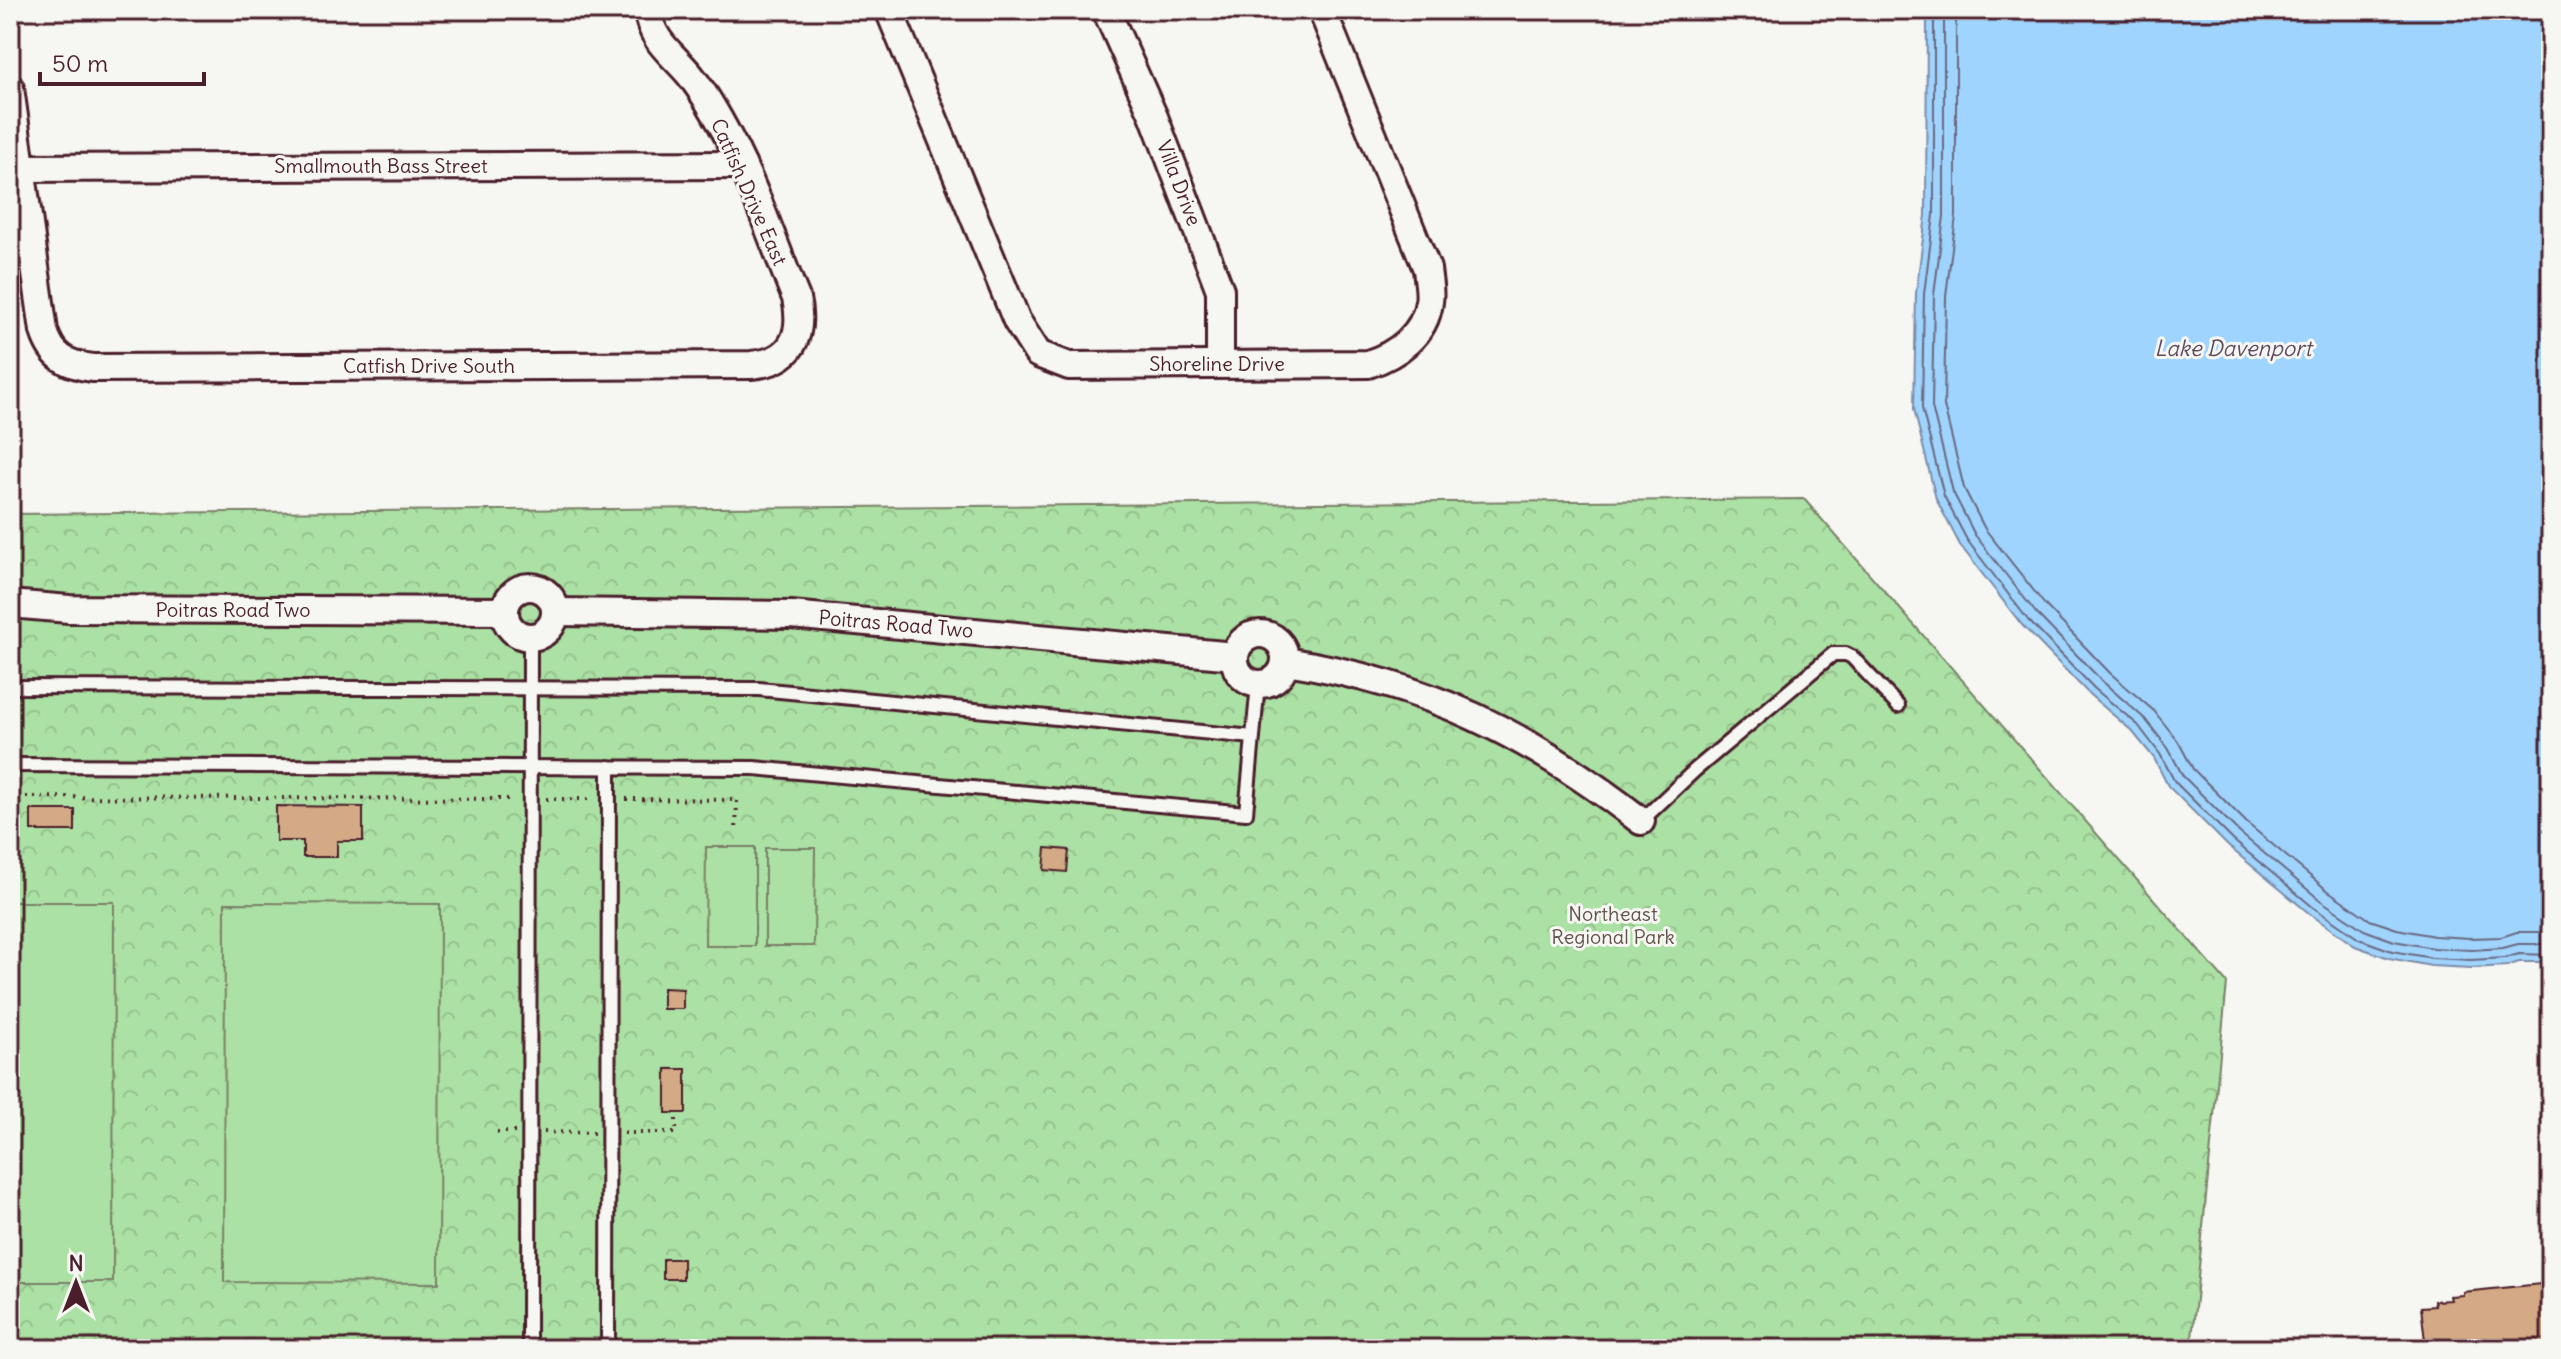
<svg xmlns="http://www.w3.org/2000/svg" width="2561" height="1359" font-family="Delius,sans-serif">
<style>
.forest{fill:url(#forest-crowns);stroke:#7a8068;stroke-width:2}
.pitch{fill:#abe1a4;stroke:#7a8068;stroke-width:2}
.water{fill:#9ed4fd;stroke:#7c8ca9;stroke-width:2}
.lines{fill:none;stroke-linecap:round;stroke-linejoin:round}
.shore{stroke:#6c677f;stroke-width:2}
.building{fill:#d4aa86;stroke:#4a1f2b;stroke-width:2}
.lane-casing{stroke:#4a1f2b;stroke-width:18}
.street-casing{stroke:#4a1f2b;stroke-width:32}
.path{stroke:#4a1f2b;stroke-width:4;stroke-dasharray:2 6;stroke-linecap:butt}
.lane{stroke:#f6f6f2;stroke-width:12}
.street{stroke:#f6f6f2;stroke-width:26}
.labels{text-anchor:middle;stroke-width:6;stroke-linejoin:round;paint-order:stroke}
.street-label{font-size:20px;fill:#4a1f2b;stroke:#f6f6f2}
.park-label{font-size:20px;fill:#625049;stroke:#f6f6f2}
.water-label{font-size:22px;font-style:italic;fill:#5f4c60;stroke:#f6f6f2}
</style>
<defs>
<pattern id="forest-crowns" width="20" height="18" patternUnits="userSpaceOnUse" patternTransform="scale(2)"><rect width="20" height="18" fill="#abe1a4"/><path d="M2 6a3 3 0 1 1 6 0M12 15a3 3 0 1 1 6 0" fill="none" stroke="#95c18d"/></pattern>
</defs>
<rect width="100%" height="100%" fill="#f6f6f2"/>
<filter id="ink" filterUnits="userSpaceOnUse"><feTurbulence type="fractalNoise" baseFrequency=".0125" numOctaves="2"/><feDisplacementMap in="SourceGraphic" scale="16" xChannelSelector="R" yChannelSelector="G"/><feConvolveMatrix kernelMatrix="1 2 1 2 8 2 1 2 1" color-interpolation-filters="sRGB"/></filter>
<g filter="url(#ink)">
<path class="forest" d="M1804,499L2227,983L2191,1349H10V514Z"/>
<g class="pitch">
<path d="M706,847H755V946H705Z"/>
<path d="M765,848H815L814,946H765Z"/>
<path d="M10,902H114L113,1282H10Z"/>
<path d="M225,903L440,904L439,1283L224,1282Z"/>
</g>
<path class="water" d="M1927,10H2551V962H2519L2507,966L2471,968L2431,966L2389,958L2355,946L2310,914L2228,846L2168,786L2154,758L2132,731L2090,695L2022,625L1960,545L1936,499L1914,409L1916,293L1926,215Z"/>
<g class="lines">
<g class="shore">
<path d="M1934,10V215L1924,294L1922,408L1944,496L1967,540L2028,620L2095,689L2138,725L2160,754L2175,782L2233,840L2314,908L2359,939L2392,951L2432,958L2471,960L2505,958L2519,954L2551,955"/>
<path d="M1944,10V216L1934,295L1932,407L1953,492L1975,535L2036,613L2102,681L2145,719L2168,748L2183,776L2240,833L2320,900L2364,930L2394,941L2433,948L2471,950L2503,948L2518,944H2551"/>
<path d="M1956,10V216L1946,296L1944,406L1964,488L1985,529L2045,605L2110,673L2154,711L2178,741L2193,769L2248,824L2327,890L2370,920L2397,929L2434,936L2471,938L2501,937L2517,932H2551"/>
</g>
</g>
<g class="building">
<path d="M276,806L363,807V841H337V857H303V841H276Z"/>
<rect x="31" y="810" width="44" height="21"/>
<path d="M1046,848L1069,850L1067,872L1044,870Z"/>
<path d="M663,988L683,989V1009H663Z"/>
<rect x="666" y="1069" width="20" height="44"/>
<rect x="663" y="1259" width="20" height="20"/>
<path d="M2551,1283V1349H2426L2421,1307L2435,1306L2434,1301L2451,1300L2450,1296L2463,1295V1292Z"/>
</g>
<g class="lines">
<defs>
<g id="lane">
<path d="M10,687L759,689L1253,737L1258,684"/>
<path d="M10,765L754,768L1246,813L1253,737"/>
<path d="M1641,821L1695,770L1833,654H1846L1852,657L1898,706"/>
<path d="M529,1349L530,637"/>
<path d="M608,1349L609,767"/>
</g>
<g id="street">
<path d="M889,10L1017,321L1038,354L1069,366L1368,364C1396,355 1425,335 1429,302C1431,292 1428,280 1427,269L1322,10"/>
<path d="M1106,10L1154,117L1220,290V363"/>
<path d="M10,88L44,331C52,357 67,365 93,368L751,365C792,362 804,336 796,298C774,245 756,189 729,138C718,117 705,94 690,75C670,51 653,43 647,10"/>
<path d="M21,168L742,165"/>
<circle cx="530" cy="612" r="25"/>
<path d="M10,604L69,609L505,611"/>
<path d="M556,612L791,615L1235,656"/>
<circle cx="1260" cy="659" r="25"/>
<path d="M1286,661C1426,683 1529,734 1641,821"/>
</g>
</defs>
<use href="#lane" class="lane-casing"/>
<use href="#street" class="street-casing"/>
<g class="path">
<path d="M10,797L513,799"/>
<path d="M546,799H593"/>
<path d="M626,799L737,800L736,831"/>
<path d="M497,1132H515"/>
<path d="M544,1132L595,1133"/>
<path d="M624,1133H676V1114"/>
</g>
<use href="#lane" class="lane"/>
<use href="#street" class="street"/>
</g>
</g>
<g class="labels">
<g class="street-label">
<text x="381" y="173">Smallmouth Bass Street</text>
<text transform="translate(1179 183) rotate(69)" y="7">Villa Drive</text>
<text transform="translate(749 192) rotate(66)" y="7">Catfish Drive East</text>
<text x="1217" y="371">Shoreline Drive</text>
<text x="429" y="373">Catfish Drive South</text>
<text x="233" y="617">Poitras Road Two</text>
<text transform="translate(896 624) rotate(5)" y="7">Poitras Road Two</text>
</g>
<g class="park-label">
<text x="1613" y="921">Northeast<tspan x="1613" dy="23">Regional Park</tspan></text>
</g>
<g class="water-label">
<text x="2233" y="356">Lake Davenport</text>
</g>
</g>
<rect width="2561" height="1359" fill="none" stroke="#f6f6f2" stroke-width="40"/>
<rect x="20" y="20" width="2521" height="1319" fill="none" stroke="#4a1f2b" stroke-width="3" filter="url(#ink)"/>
<g transform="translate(76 1283)" stroke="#f6f6f2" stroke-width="6" paint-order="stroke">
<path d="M0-6L14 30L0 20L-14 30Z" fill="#4a1f2b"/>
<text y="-12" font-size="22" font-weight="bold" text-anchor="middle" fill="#4a1f2b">N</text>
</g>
<path d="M40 72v12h164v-12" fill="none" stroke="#4a1f2b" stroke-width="4"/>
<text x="52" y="72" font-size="24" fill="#4a1f2b" stroke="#f6f6f2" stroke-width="6" paint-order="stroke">50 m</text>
</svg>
